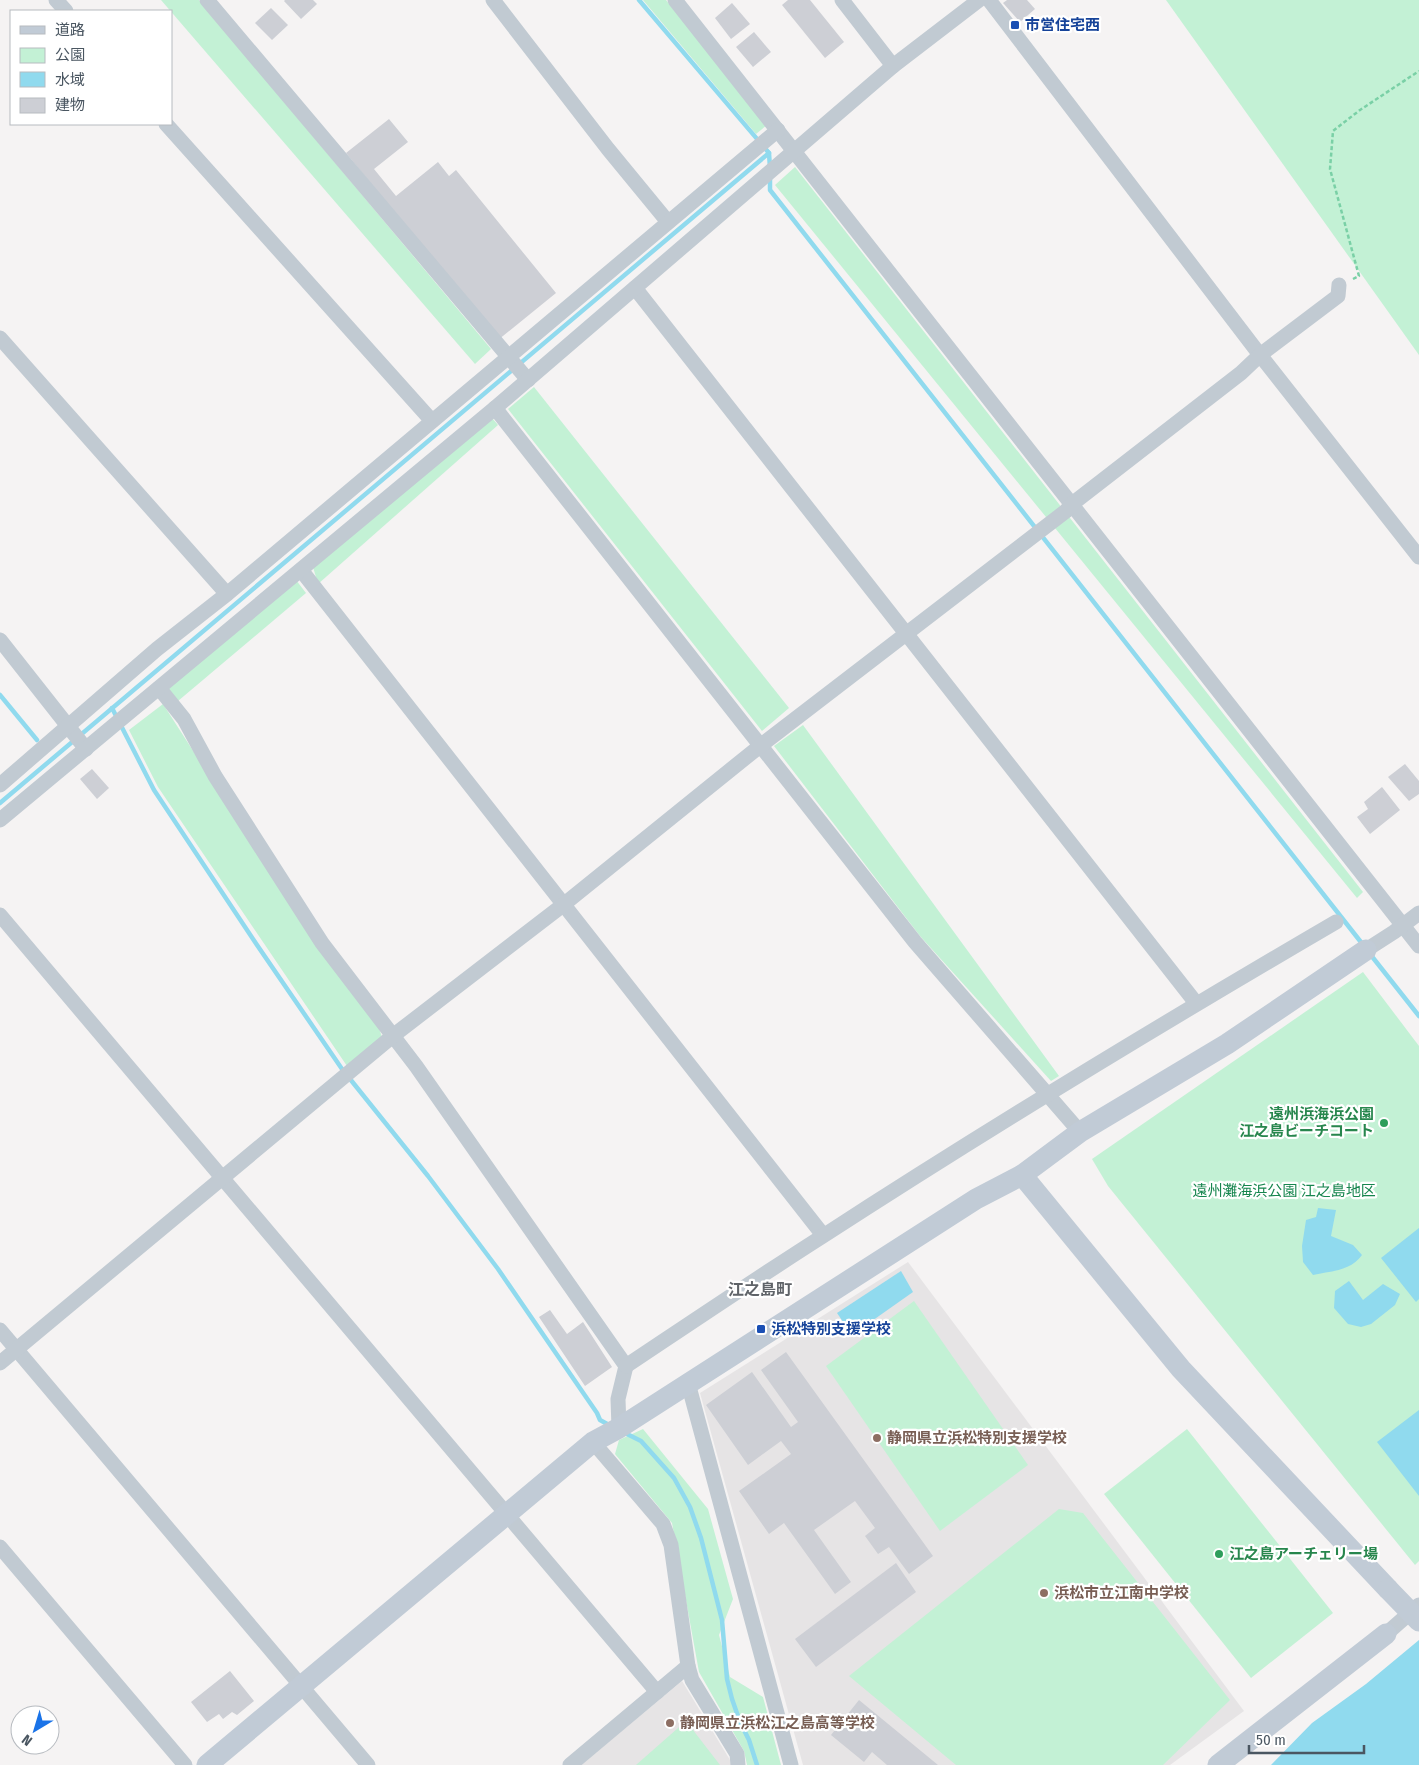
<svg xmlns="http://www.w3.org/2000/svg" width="1419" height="1765" font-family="'Fira Sans Condensed','Noto Sans JP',sans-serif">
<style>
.education{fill:#e6e4e5}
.green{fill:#c3f1d5}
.water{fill:#90daee}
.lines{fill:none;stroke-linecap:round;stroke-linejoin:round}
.stream{stroke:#90daee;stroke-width:4.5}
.building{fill:#cdcfd5}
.path{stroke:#7ad0a6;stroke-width:2.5;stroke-dasharray:4 2.5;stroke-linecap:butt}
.street{stroke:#c1cad2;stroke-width:15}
.secondary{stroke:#c1cbd6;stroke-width:21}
.secondary-bridge{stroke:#c1cbd6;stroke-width:21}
.transit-dot{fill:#1a4fb4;stroke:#fff;stroke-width:2}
.leisure-dot{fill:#2e9e5b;stroke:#fff;stroke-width:2}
.education-dot{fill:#8d6e63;stroke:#fff;stroke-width:2}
.labels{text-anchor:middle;stroke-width:4.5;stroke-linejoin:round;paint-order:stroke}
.transit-label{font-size:15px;font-weight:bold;fill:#164399;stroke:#fff;text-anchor:start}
.leisure-label{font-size:15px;font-weight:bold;fill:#27864d;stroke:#fff;text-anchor:end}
.park-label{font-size:15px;fill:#17864f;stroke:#fff}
.education-label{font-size:15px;font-weight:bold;fill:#785e54;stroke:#fff;text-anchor:start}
.neighbourhood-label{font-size:16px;font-weight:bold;fill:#5f6368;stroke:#fff}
</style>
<rect width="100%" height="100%" fill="#f5f3f3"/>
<g class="education">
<path d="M908,1262L1244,1711L1170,1765H803L700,1393Z"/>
<path d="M682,1681L730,1760L731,1765H581Z"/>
</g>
<g class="green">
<path d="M161,0H199L491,349L475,364Z"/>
<path d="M643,0H666L767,125L756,134Z"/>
<path d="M1166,0H1419V355Z"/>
<path d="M795,167L1363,892L1357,898L775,185Z"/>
<path d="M534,387L789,708L762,731L508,409Z"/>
<path d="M492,418L498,425L318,584L313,567Z"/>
<path d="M296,580L306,593L178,701L167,687Z"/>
<path d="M163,704L305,925L379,1028L382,1037L347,1066L158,787L129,730Z"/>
<path d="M803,725L1059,1076L1051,1081L920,936L774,746Z"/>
<path d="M1363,972L1419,1046V1561L1415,1565L1108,1186L1092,1159Z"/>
<path d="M914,1301L1028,1465L940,1531L826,1366Z"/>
<path d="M643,1429L708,1509L733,1599L719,1635L730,1677L763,1697L781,1765H747L744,1751L699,1672L672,1523L615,1454L619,1440Z"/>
<path d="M1187,1429L1333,1613L1251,1678L1104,1494Z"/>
<path d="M1059,1509L1083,1513L1230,1700L1163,1765H956L849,1676Z"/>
<path d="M686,1721L720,1765H636Z"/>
</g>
<g class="water">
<path d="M1318,1208L1336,1210L1331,1236L1353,1245L1362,1255C1351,1271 1331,1271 1313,1275L1303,1262L1302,1246L1306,1220L1316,1217Z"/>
<path d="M1419,1228V1299L1416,1302L1381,1258Z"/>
<path d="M901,1271L913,1292L852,1335L837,1313Z"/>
<path d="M1349,1281L1363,1300L1383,1284L1400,1294L1395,1305L1371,1324L1361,1327L1348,1324L1334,1308L1335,1291Z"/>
<path d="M1419,1410V1496L1377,1442Z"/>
<path d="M1419,1640V1765H1271L1312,1723L1366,1684Z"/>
</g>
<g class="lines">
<g class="stream">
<path d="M639,0L769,153L770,168"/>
<path d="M770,176V190L1364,946"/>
<path d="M0,695L37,740"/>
<path d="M112,708L154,790L257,945L342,1069L428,1176L498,1269L597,1413L600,1420L609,1425"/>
<path d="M0,803L769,153"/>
<path d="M1370,954L1419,1016"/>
<path d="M625,1433L641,1441L674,1478L690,1507L701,1538L722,1620L727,1679L732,1699L740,1722L749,1740L757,1765"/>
</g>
</g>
<g class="building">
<path d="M285,0H313L317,4L301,19L284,1Z"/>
<path d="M788,0H810L844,42L825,58L782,5Z"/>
<path d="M1007,0H1027L1035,9L1020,22L1003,3Z"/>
<path d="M732,3L750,24L731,39L715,18Z"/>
<path d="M271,8L288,25L272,40L255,23Z"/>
<path d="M754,32L771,52L753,67L736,47Z"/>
<path d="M389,119L408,142L374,169L396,196L438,162L449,176L456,170L556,293L498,340L346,153Z"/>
<path d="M1405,764L1419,781V794L1409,801L1388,777Z"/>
<path d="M92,769L109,788L97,799L80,779Z"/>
<path d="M1382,787L1400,810L1370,834L1357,817L1368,809L1364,802Z"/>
<path d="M550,1310L567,1334L583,1322L612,1367L585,1386L539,1317Z"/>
<path d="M786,1352L933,1556L909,1574L889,1547L878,1554L865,1536L875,1528L855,1501L814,1530L851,1582L835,1594L784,1523L769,1534L739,1491L791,1454L781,1441L748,1465L706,1405L752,1372L791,1427L798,1422L761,1370Z"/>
<path d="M896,1563L916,1592L816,1667L795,1639Z"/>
<path d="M230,1671L254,1701L237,1715L232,1712L223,1719L219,1714L207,1722L191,1702Z"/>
<path d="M859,1700L938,1765H887L872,1752L864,1762L831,1735Z"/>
</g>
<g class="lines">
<path class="path" d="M1353,279L1359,276L1330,169L1333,131L1360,110L1419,71"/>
<g class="street">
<path d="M56,0L66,11"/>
<path d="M207,0L528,380"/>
<path d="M493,0L608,149L668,222"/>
<path d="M675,0L1419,946"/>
<path d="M842,0L893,66"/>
<path d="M989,0L1260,355L1419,557"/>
<path d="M166,124L432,421"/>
<path d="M635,288L1196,1003"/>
<path d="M0,338L227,594"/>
<path d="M495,408L915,942L1080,1132"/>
<path d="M301,570L823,1235"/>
<path d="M0,640L86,749"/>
<path d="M159,688L184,719L215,776L322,943L416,1066L626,1366L618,1399L619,1428"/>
<path d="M0,785L157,649L227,594L778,130"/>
<path d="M0,820L495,408L893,66L979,0"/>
<path d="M0,915L657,1692"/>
<path d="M1366,950L1394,932L1419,913"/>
<path d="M0,1330L368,1765"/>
<path d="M0,1363L394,1035L563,905L760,746L1066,511L1072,504L1241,373L1260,355L1338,296L1339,285"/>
<path d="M626,1366C692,1322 757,1278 823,1236C991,1127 1163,1023 1336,922"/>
<path d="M688,1383L791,1765"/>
<path d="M0,1547L185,1765"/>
<path d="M1386,1634L1419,1605"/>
<path d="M688,1666L692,1680L737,1754L738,1765"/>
<path d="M570,1765L688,1666L671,1545L663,1524L593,1442"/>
</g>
<g class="secondary">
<path d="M1022,1175L1181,1369L1388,1589"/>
<path d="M207,1765L593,1442L619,1428L976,1199L1022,1175L1080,1132L1227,1044L1366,950"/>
<path d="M1218,1765L1386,1634"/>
</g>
<path class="secondary-bridge" d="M1388,1589L1419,1621"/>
</g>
<g class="transit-dot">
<rect x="1010" y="20" width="10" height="10" rx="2.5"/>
<rect x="756" y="1324" width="10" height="10" rx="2.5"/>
</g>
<g class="leisure-dot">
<circle cx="1384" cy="1123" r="5"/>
<circle cx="1219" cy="1554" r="5"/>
</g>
<g class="education-dot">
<circle cx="877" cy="1438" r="5"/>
<circle cx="1044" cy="1593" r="5"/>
<circle cx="670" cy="1723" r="5"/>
</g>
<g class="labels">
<g class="transit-label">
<text x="1025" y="30">市営住宅西</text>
<text x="771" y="1334">浜松特別支援学校</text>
</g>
<g class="leisure-label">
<text x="1374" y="1119">遠州浜海浜公園<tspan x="1374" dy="17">江之島ビーチコート</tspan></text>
<text x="1229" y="1559" text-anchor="start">江之島アーチェリー場</text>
</g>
<g class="park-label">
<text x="1284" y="1196">遠州灘海浜公園 江之島地区</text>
</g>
<g class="education-label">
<text x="887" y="1443">静岡県立浜松特別支援学校</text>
<text x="1054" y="1598">浜松市立江南中学校</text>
<text x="680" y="1728">静岡県立浜松江之島高等学校</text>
</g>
<g class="neighbourhood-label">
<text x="760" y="1295">江之島町</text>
</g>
</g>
<rect x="10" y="10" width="162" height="115" fill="#ffffff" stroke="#b7bbc0"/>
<rect x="20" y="26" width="25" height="8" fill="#c1cbd6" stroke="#b7bbc0"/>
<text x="55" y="35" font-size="15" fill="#4a5661">道路</text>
<rect x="20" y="48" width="25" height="15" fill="#c3f1d5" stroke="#b7bbc0"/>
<text x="55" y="60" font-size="15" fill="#4a5661">公園</text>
<rect x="20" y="72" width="25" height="15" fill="#90daee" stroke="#b7bbc0"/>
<text x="55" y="85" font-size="15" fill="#4a5661">水域</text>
<rect x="20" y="98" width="25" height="15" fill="#cdcfd5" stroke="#b7bbc0"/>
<text x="55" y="110" font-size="15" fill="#4a5661">建物</text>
<g transform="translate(35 1730) rotate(218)"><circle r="24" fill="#ffffff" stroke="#b7bbc0"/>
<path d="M0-4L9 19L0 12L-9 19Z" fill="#1a73e8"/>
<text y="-8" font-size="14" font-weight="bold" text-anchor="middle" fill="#4a5661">N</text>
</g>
<path d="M1249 1745v8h115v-8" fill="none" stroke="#4a5661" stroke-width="2.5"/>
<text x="1256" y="1745" font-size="15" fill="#4a5661" stroke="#ffffff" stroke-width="4" paint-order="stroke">50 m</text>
</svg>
